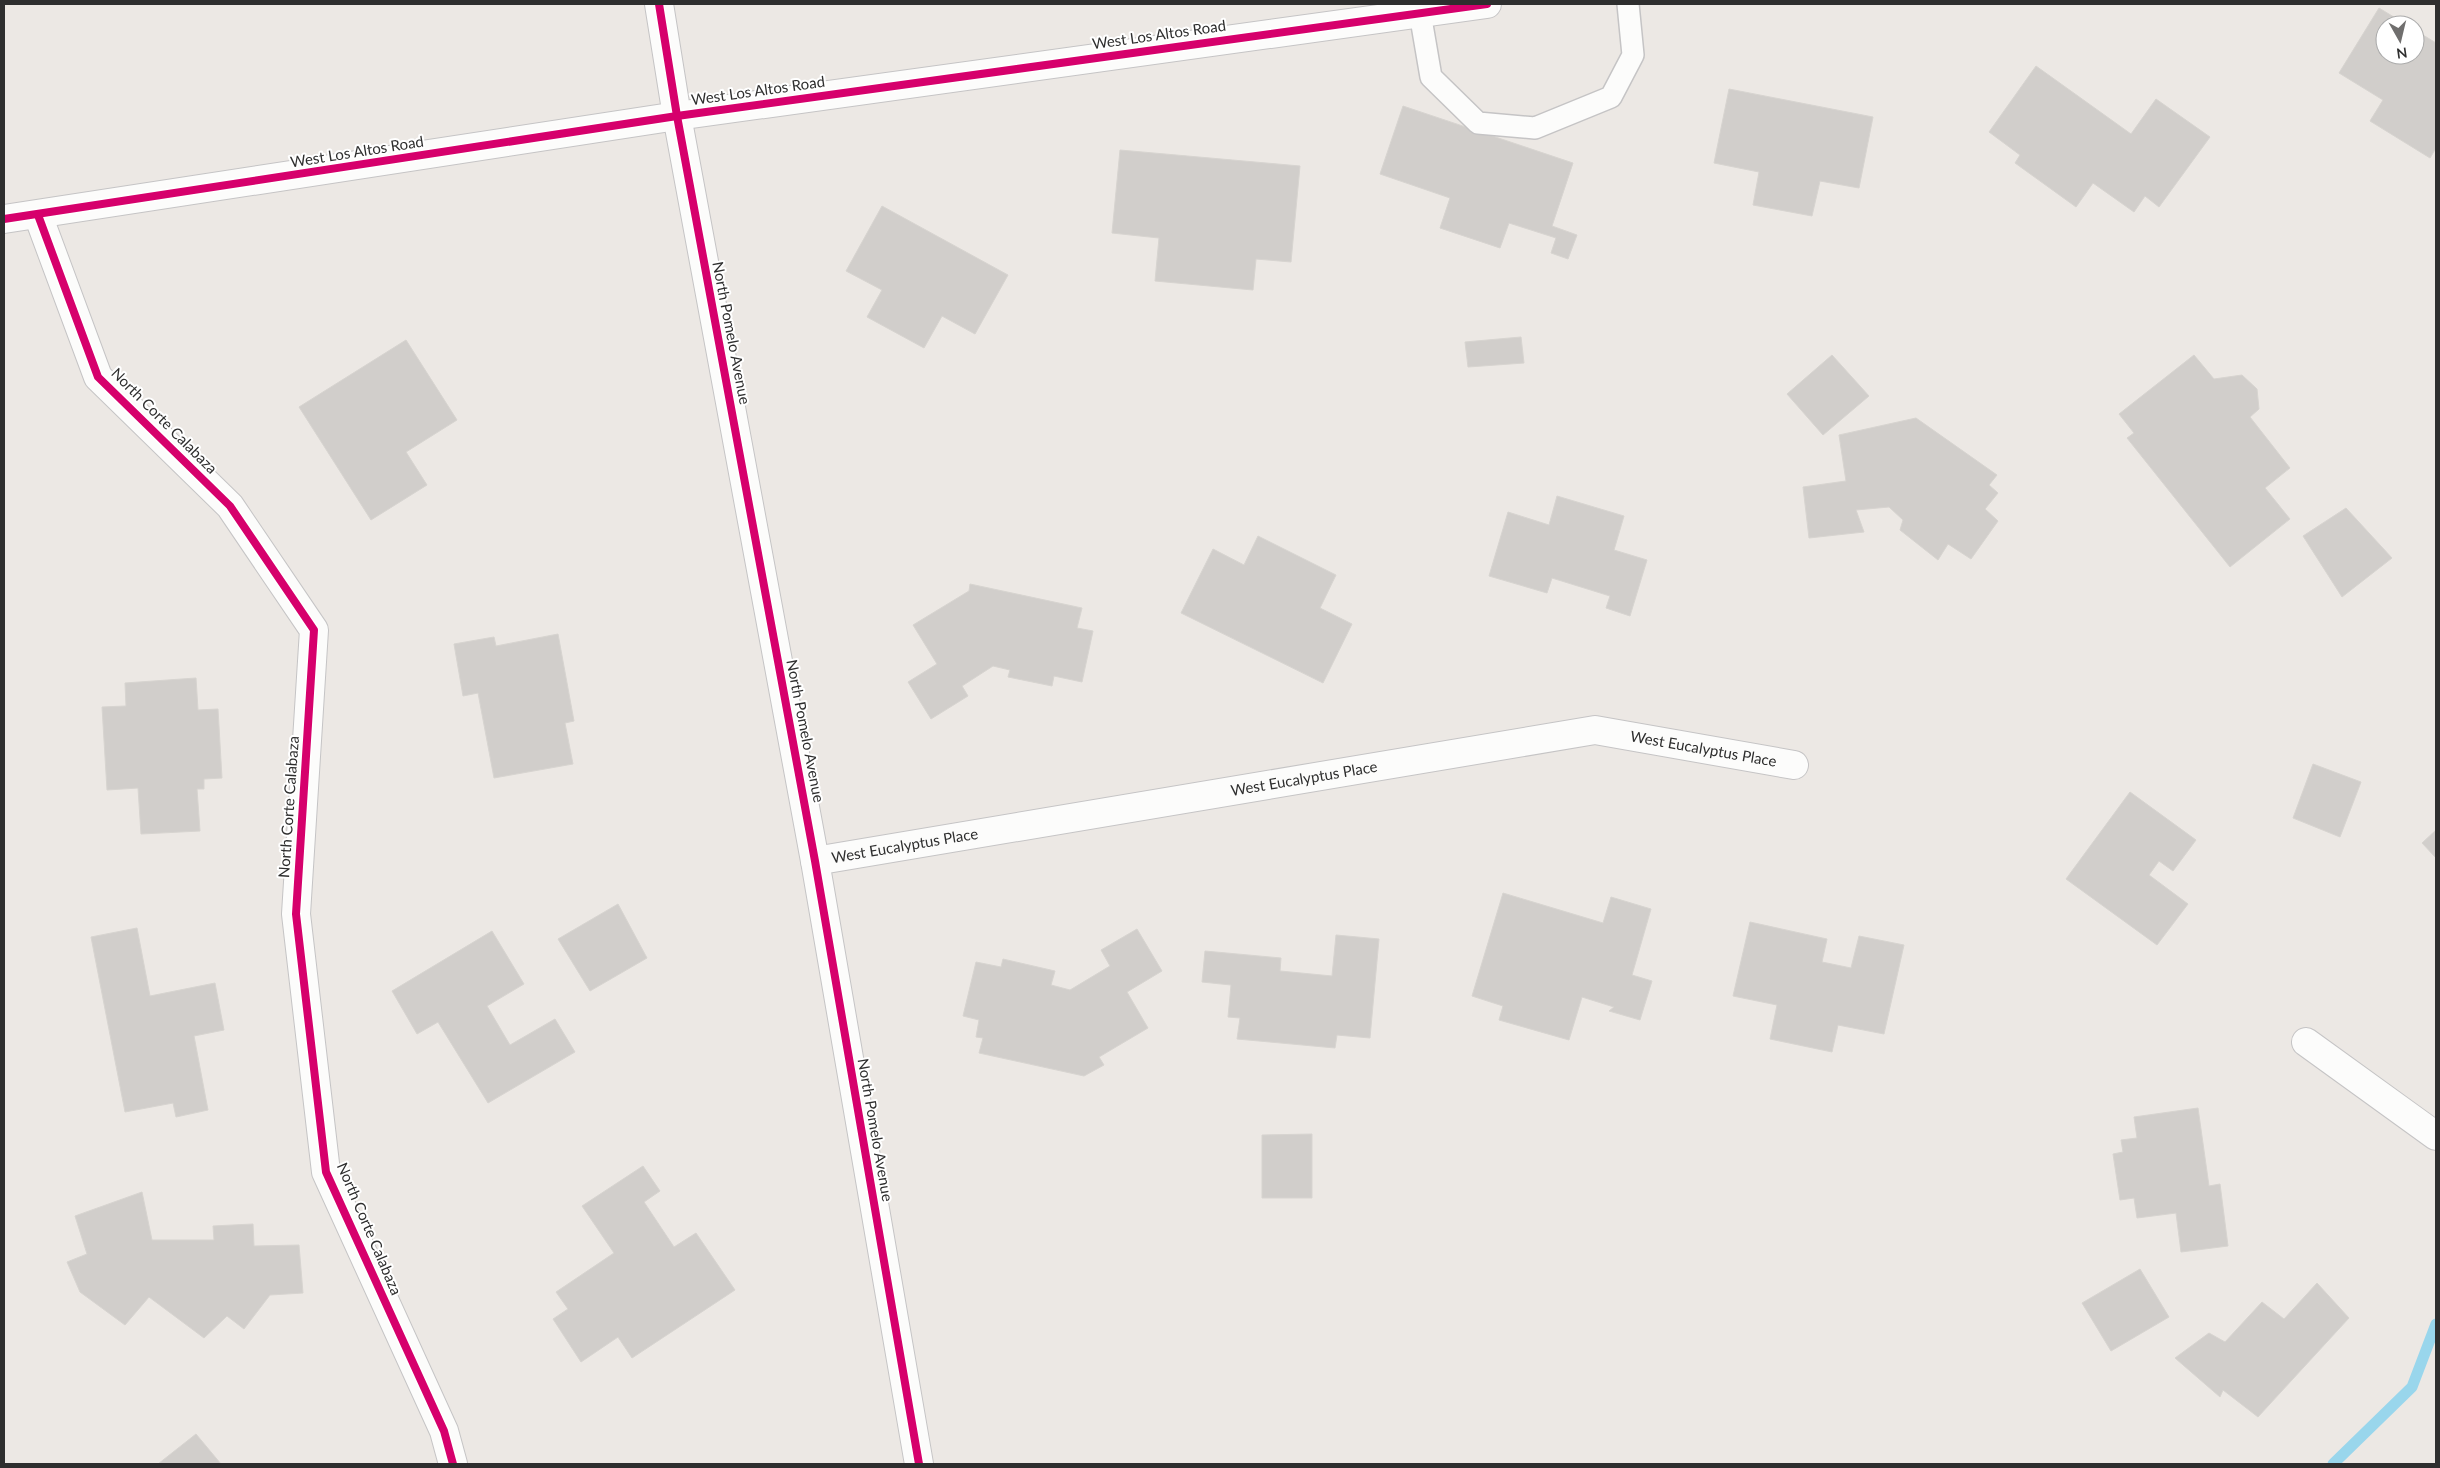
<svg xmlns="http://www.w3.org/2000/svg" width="2440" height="1468" font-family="Lato,sans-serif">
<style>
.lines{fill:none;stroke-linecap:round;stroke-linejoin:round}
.stream{stroke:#99d6ec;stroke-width:11}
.building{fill:#d1cecb;stroke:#d7d4d0}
.service-casing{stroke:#c5c4c5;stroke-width:24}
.minor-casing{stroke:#c5c4c5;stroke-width:30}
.service{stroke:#fcfcfb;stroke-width:21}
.minor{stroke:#fcfcfb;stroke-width:28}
.cycleway-casing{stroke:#fff;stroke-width:11}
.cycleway{stroke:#d6006c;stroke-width:8}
.labels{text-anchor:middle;stroke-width:4;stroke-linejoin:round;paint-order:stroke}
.street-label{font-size:15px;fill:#2e2e2e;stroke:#fff}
</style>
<rect width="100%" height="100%" fill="#ece8e4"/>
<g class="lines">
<path class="stream" d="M2333,1464L2412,1387L2436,1324"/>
</g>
<g class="building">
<path d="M2379,8L2407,25H2385V55H2415V30L2436,43V148L2430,158L2370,121L2383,100L2339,73Z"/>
<path d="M2036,66L2131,134L2156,99L2210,137L2159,207L2145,196L2134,212L2093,183L2076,207L2015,163L2020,155L1989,132Z"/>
<path d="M1729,89L1873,117L1859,188L1820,181L1812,216L1753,205L1759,172L1714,163Z"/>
<path d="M1403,106L1573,163L1552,226L1577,235L1568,259L1551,253L1556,238L1509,223L1500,248L1440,228L1450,198L1380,174Z"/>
<path d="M1120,150L1300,166L1291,262L1256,259L1253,290L1155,281L1159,238L1112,233Z"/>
<path d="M882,206L1008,275L975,334L942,316L924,348L867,317L882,290L846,271Z"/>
<path d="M1521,337L1524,363L1468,367L1465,342Z"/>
<path d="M406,340L457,420L406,452L427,485L371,520L299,407Z"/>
<path d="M1832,355L1869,396L1823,435L1787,394Z"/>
<path d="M2194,355L2214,379L2242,375L2257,389L2259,409L2250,417L2290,468L2265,488L2290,519L2230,567L2127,438L2134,433L2119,414Z"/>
<path d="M1916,418L1997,475L1989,485L1998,493L1985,509L1998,521L1971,559L1948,544L1938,560L1900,530L1903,520L1889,507L1856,510L1864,532L1809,538L1803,487L1846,481L1839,435Z"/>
<path d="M1557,496L1624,516L1614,550L1647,560L1630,616L1606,608L1610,596L1552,578L1547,593L1489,576L1508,512L1549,525Z"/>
<path d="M2346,508L2392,558L2342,597L2303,536Z"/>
<path d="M1258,536L1336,575L1320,608L1352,624L1323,683L1181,613L1213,549L1244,565Z"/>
<path d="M970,584L1082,608L1077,628L1093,631L1082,682L1054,676L1052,686L1008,677L1010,670L993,666L962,686L968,696L931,719L908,682L937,664L913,625L969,591Z"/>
<path d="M558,634L574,721L565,723L573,764L494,778L478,693L463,696L454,644L494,637L496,646Z"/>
<path d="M196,678L198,710L218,709L222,778L204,779V789H197L200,831L141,834L138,788L107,790L102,707L126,706L125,683Z"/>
<path d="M2313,764L2361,782L2340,837L2293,818Z"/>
<path d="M2130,792L2196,840L2173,871L2159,861L2149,875L2188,904L2157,945L2066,879Z"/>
<path d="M2436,830V858L2422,843Z"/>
<path d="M1503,893L1603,923L1611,897L1651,909L1632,975L1652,981L1640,1020L1609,1011L1614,1007L1582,997L1569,1040L1499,1020L1503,1006L1472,996Z"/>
<path d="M618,904L647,958L590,991L558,939Z"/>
<path d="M1750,922L1827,939L1822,962L1851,968L1859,936L1904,945L1884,1034L1838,1025L1832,1052L1770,1039L1777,1005L1733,996Z"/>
<path d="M137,928L150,996L215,983L224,1030L194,1036L208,1110L176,1117L173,1103L125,1112L91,937Z"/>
<path d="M1137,929L1162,971L1127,992L1148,1028L1099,1057L1104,1065L1084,1076L979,1053L983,1038L976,1037L979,1020L963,1016L976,962L1001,967L1003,959L1055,971L1051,985L1070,990L1110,966L1101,950Z"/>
<path d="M492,931L524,984L487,1006L510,1045L555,1019L575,1052L488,1103L438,1022L417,1034L392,991Z"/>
<path d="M1336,935L1379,939L1370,1038L1337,1035L1335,1048L1237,1039L1240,1018L1228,1017L1231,985L1202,982L1205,951L1281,958L1280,971L1332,976Z"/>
<path d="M2198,1108L2209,1186L2220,1184L2228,1246L2181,1252L2176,1213L2137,1218L2134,1198L2120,1200L2113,1154L2123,1152L2121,1140L2137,1138L2134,1117Z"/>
<path d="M1312,1134V1198H1262V1135Z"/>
<path d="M643,1166L660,1191L644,1202L674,1247L696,1233L735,1290L632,1358L618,1337L581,1362L553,1319L568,1309L556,1292L614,1253L582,1206Z"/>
<path d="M142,1192L152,1240H214L213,1226L253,1224L254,1246L299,1245L303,1293L270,1295L244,1329L227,1316L204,1338L149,1297L125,1325L80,1292L67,1262L87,1254L75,1216Z"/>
<path d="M2140,1269L2169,1317L2111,1351L2082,1303Z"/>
<path d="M2317,1283L2349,1318L2258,1417L2223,1390L2220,1397L2175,1358L2209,1333L2225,1342L2262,1302L2284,1319Z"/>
<path d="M196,1434L221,1464H158Z"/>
</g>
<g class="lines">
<defs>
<path id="service" d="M1420,13L1431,77L1478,123L1535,128L1611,97L1633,55L1628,4"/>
<g id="minor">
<path d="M659,4L677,116L815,861L919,1464"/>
<path d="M38,215L98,377L230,506L314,630L296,914L326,1172L444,1431L453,1464"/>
<path d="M4,219L677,116L1487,4"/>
<path id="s1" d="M815,861L1595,730L1794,765"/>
<path d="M2306,1042L2436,1136"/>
</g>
</defs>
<use href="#service" class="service-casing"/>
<use href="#minor" class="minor-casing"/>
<use href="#service" class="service"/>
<use href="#minor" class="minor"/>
<defs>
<g id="cycleway">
<path d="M659,4L677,116L815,861L919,1464"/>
<path d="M38,215L98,377L230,506L314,630L296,914L326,1172L444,1431L453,1464"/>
<path d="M4,219L677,116L1487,4"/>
</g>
</defs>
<use href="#cycleway" class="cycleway-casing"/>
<use href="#cycleway" class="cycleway"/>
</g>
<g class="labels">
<g class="street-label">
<text transform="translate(1159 35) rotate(-8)" y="5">West Los Altos Road</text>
<text transform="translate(758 91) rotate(-8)" y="5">West Los Altos Road</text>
<text transform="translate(357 152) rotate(-9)" y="5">West Los Altos Road</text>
<text transform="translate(731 333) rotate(79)" y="5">North Pomelo Avenue</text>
<text transform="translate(164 421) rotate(45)" y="5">North Corte Calabaza</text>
<text transform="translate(805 731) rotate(79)" y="5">North Pomelo Avenue</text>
<text dy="5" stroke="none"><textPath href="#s1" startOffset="901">West Eucalyptus Place</textPath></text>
<text dy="5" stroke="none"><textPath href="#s1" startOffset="496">West Eucalyptus Place</textPath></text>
<text transform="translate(289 807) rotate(-86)" y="5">North Corte Calabaza</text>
<text dy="5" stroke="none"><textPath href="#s1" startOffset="91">West Eucalyptus Place</textPath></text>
<text transform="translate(875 1130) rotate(80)" y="5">North Pomelo Avenue</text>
<text transform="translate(369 1229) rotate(67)" y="5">North Corte Calabaza</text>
</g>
</g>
<rect width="2440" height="1468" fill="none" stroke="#2e2e2e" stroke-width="10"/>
<g transform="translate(2400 40) rotate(172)"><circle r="24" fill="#ffffff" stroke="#ababab"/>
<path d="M0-4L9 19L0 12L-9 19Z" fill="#706f6e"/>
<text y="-8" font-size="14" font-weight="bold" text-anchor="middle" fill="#2e2e2e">N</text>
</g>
</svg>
